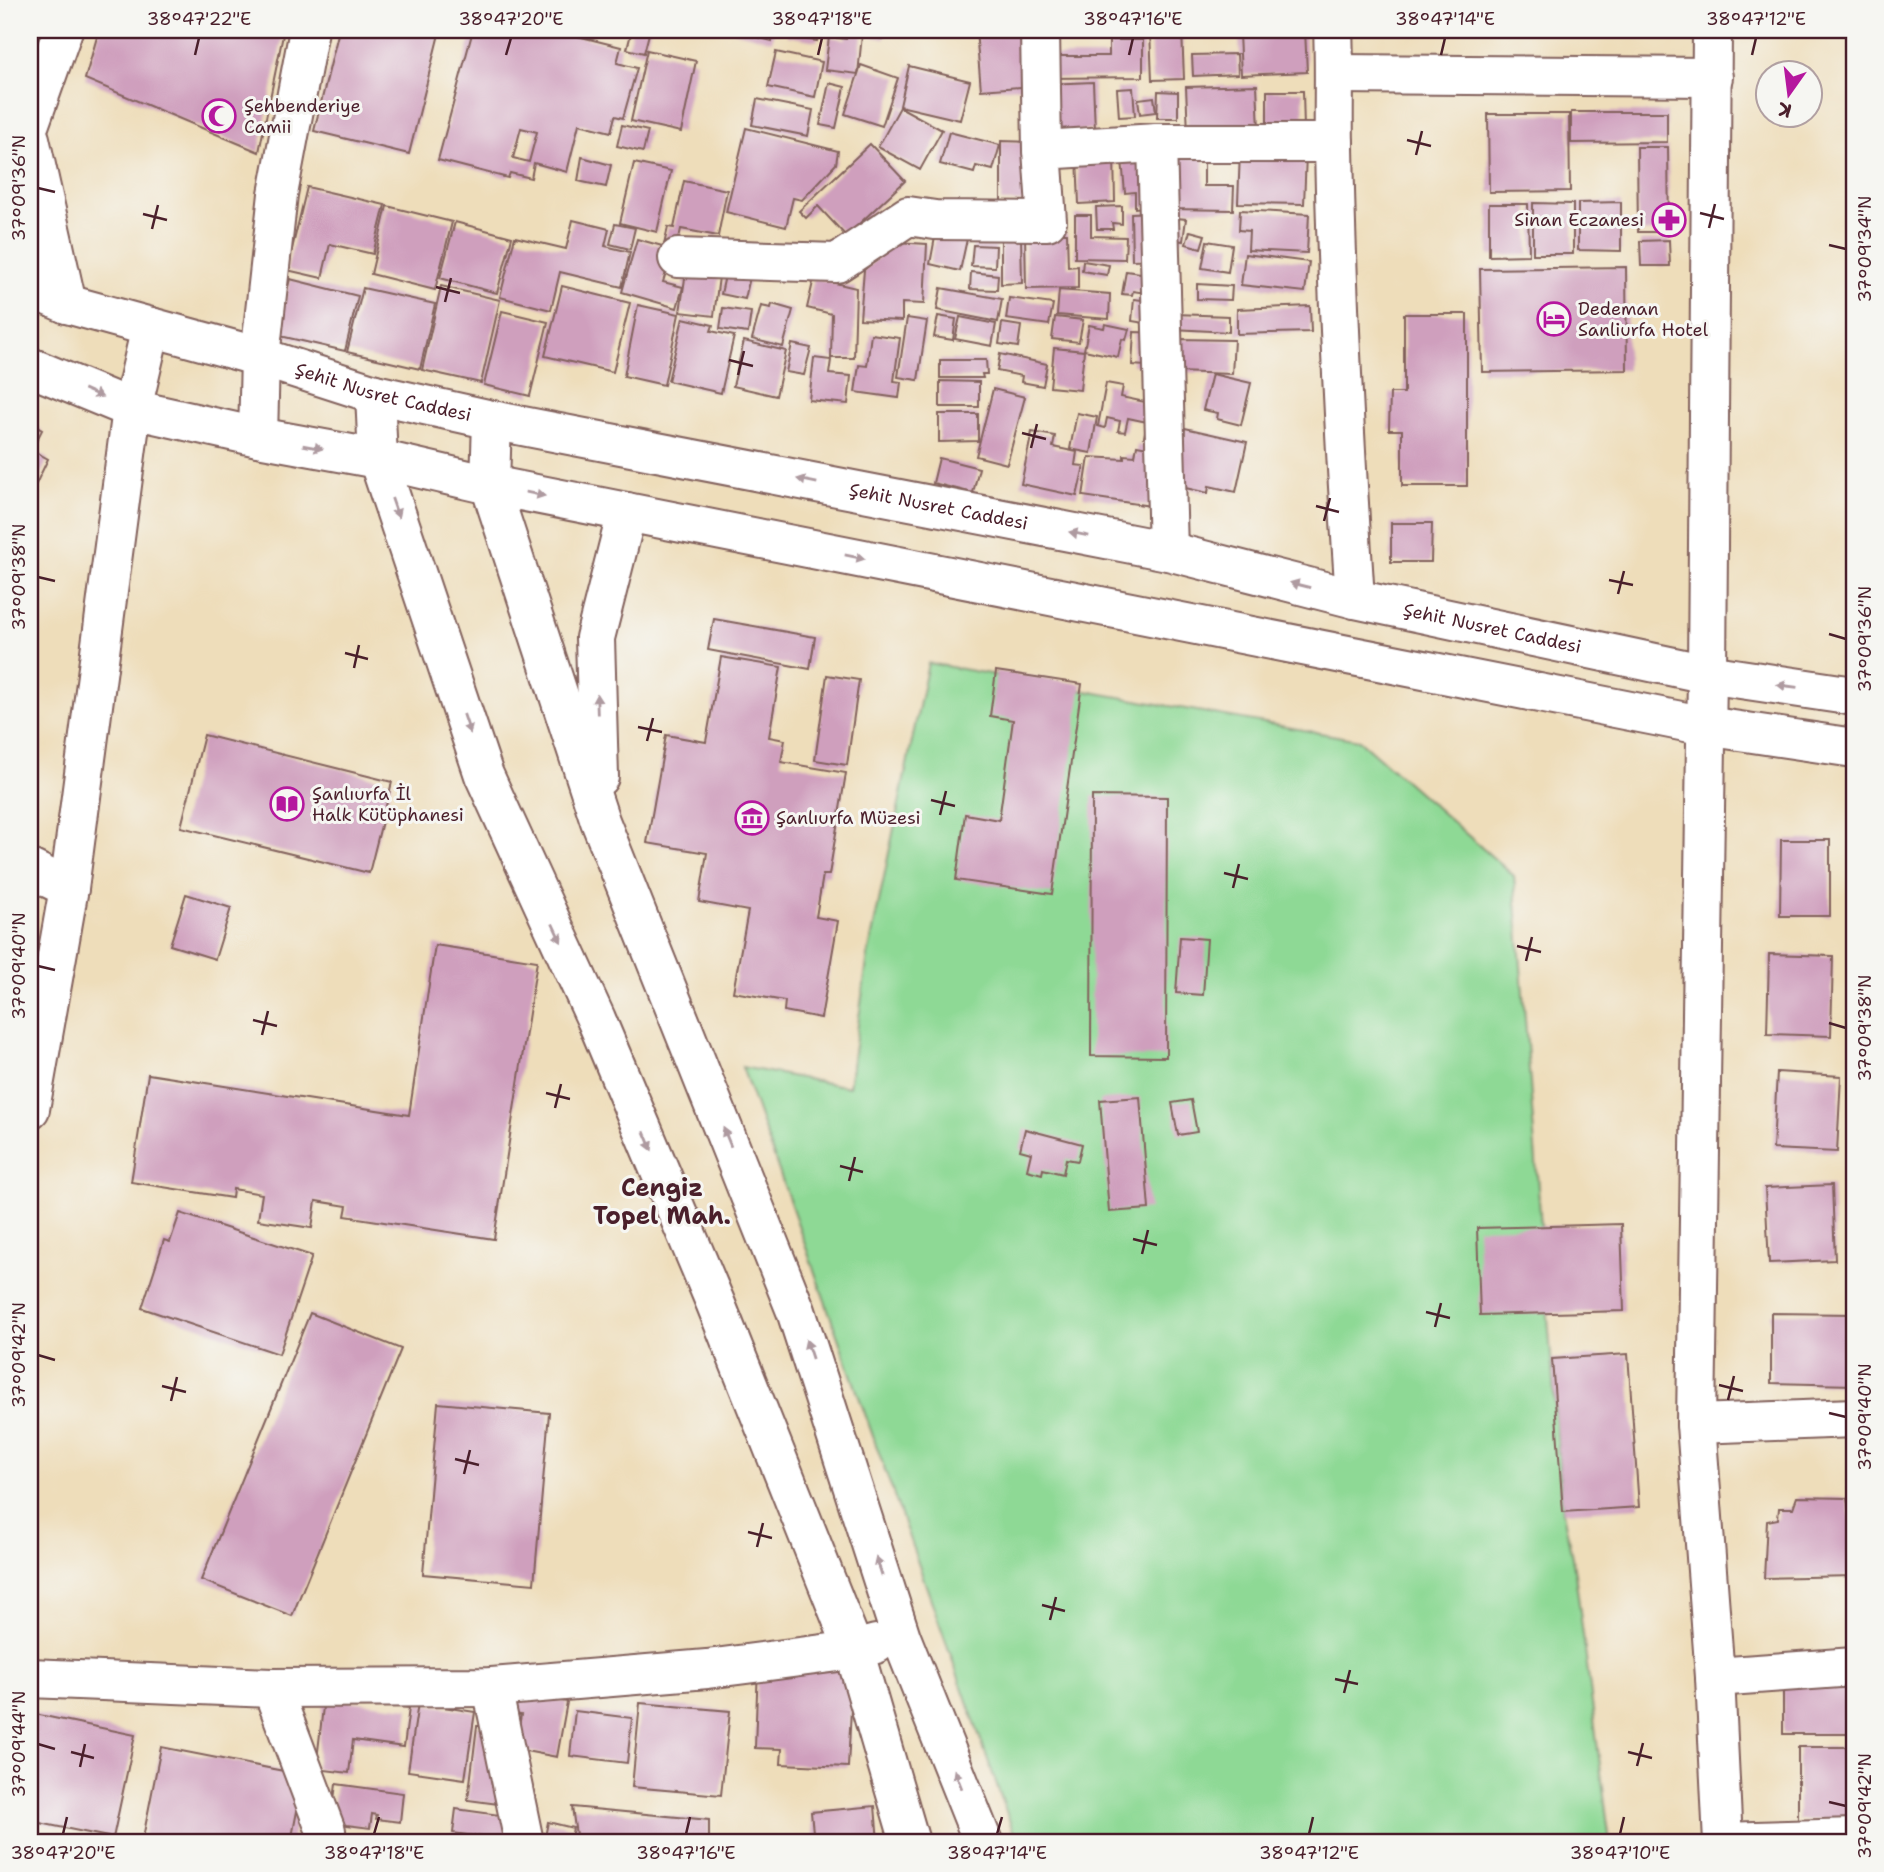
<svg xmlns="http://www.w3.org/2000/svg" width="1884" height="1872" font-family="'Shantell Sans',sans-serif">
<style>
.green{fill:#8ed995;stroke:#6c7c60;stroke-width:2}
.building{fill:#cf9fbd;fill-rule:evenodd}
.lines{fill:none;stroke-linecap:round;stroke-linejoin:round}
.minor-casing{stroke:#83625d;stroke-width:42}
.major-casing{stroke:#83625d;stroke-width:42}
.minor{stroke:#fff;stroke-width:38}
.major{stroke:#fff;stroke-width:38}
.oneway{fill:#ae9aa0}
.ticks{fill:none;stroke:#4a1f2b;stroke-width:2.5}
.labels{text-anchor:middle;stroke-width:6;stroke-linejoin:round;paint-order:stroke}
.poi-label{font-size:18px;fill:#4a1f2b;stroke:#f6f6f2;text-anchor:start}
.street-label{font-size:18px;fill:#4a1f2b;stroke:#f6f6f2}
.district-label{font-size:24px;font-weight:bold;fill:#4a1f2b;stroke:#f6f6f2}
.neatline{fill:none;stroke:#4a1f2b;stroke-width:2.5}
.ticks-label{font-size:18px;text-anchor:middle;fill:#4a1f2b}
</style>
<rect width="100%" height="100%" fill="#f6f6f2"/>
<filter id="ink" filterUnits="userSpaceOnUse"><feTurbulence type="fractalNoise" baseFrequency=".0143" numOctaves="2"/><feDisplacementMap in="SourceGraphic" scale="14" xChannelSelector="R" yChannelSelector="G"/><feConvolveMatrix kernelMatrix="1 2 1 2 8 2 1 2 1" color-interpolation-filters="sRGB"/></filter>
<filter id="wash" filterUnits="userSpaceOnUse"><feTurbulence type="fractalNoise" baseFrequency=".00686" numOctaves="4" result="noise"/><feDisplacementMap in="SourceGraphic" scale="28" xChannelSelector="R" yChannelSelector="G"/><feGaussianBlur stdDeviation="1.57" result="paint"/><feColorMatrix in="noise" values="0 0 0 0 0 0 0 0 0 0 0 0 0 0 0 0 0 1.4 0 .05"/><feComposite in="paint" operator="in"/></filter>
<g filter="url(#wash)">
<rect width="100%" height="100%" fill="#eeddba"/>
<path class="green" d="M928,663L1359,740L1514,876L1563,1512L1575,1573L1610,1842H1017L742,1067L849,1087L868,955Z"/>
<g id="blocks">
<g class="building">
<path d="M99,30H284L259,152L85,79Z"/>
<path d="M339,30H440L409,154L314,131Z"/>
<path d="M473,30H553L621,47L617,63L637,68L623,118L615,116L611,132L579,124L567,172L534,163L531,178L510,173L508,178L438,160ZM521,128L537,132L529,162L513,158Z"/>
<path d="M632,30H650L644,53L627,49Z"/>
<path d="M729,30H774L772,41Z"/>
<path d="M788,30H819L817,41L787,36Z"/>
<path d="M862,30H887L884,39L861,34Z"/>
<path d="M976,30H1030L1034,86L981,90Z"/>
<path d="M1150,30H1182L1184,79L1152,80Z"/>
<path d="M1305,30L1307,72L1241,75L1239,34Z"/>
<path d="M846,34L862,35L858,74L825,70L829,37L846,39Z"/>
<path d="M1109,40H1143V77L1048,78V56H1109Z"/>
<path d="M647,50L696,61L681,132L631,121Z"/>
<path d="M776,52L822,62L815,97L768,87Z"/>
<path d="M1237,54L1238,74L1193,76L1192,55Z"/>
<path d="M861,65L898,78L882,126L845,114Z"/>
<path d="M909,66L970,81L960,120L900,106Z"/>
<path d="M1093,82L1095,130L1049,132L1047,84Z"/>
<path d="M829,83L845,87L836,128L820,125Z"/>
<path d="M1257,85L1259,130L1188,132L1186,87Z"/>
<path d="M1133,88L1135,116L1119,117L1117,89Z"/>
<path d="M1158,91L1178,92V118H1157Z"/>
<path d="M1267,91H1303L1304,129H1267Z"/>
<path d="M1154,97L1156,112L1140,114L1138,99Z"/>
<path d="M757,99L813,110L808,136L752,125Z"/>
<path d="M900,107L942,130L920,170L878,147Z"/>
<path d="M1571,112H1667V142L1571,143Z"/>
<path d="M1488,114H1569L1570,191L1489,192Z"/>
<path d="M622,125L648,131L643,152L617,146Z"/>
<path d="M746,128L838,151L836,164L802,200L793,198L786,227L726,212Z"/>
<path d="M949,132L1000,145L993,170L976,166L974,173L940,164Z"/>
<path d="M1001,141L1032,142L1033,202H1001Z"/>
<path d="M870,144L905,181L846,236L818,206L806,218L799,211Z"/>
<path d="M1637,147H1668L1669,232H1638Z"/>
<path d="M1240,152L1306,154L1304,204L1238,203Z"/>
<path d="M1114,154L1115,202L1079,204L1077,156Z"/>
<path d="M582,157L611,165L606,187L578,181Z"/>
<path d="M1151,157L1155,206L1135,208V192L1125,193L1122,159Z"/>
<path d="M1170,157L1204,158V186H1234L1233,210L1169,209Z"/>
<path d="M634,163L671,171L657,232L620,223Z"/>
<path d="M684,181L727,190L718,236L681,229L677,248L664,245L668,227L674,228Z"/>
<path d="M307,187L385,205L373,254L330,244L322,278L287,270Z"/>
<path d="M1621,202V251L1578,250V203Z"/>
<path d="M1533,203L1573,204V254H1533Z"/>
<path d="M1489,204H1528L1529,255L1489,256Z"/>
<path d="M387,206L452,222L435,290L371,274Z"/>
<path d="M1122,206V224L1112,223L1113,229H1097L1096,207Z"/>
<path d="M1240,210L1309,214L1307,253L1248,250L1249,231L1239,230Z"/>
<path d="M1155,212L1156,259L1132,260L1131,213Z"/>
<path d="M1075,215H1091V236L1126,237L1125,259L1075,258Z"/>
<path d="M1167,217L1186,219L1183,241L1164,238Z"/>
<path d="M573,220L609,229L605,246L630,252L622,287L560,272L551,310L500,297L515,237L566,249Z"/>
<path d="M455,222L512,237L497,293L440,278Z"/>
<path d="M615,224L635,228L630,249L610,244Z"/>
<path d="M1190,231L1205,235L1201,248L1186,244Z"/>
<path d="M936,232L967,239L960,271L930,264Z"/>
<path d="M1025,233H1067L1068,267L1078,266V288L1026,289Z"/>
<path d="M1001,235H1021L1022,283L1001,284Z"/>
<path d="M637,239L673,249L663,282L683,287L677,308L622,292Z"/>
<path d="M1669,240L1670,266H1641L1640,241Z"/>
<path d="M1207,241L1232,245L1228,272L1202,268Z"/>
<path d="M895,242L927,244L924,304L902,303V321L860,319L864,270Z"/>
<path d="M973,245L996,246L995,267L971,266Z"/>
<path d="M1245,254L1309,262L1305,292L1241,285Z"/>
<path d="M1083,261L1109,265L1107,275L1082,271Z"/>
<path d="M687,265L720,269L714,316L680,312Z"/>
<path d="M1626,267L1627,370L1482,372L1480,269Z"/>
<path d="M726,271L750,277L745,299L721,294Z"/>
<path d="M1126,271L1156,275L1153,294L1133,291L1132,295L1122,294Z"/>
<path d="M971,272L998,275L997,290L970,289Z"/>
<path d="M814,278L856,288L854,358H831L832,314L807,308Z"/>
<path d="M290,279L358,296L345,351L276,335Z"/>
<path d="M1197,284L1232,286L1231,300L1197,299Z"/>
<path d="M441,286L500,300L481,383L422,370Z"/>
<path d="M562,286L630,303L613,372L545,356Z"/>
<path d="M363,288L435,304L420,369L347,352Z"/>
<path d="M941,288L1002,299L998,322L937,310Z"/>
<path d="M1059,290L1110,294L1109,319L1057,315Z"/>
<path d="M1009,298L1053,304L1049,325L1006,319Z"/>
<path d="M1134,299L1159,302L1156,325L1132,321Z"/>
<path d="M772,304L793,310L783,347L752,339L761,306L771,308Z"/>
<path d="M638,305L679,314L664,385L624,376Z"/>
<path d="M1310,306L1311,332L1237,334V309Z"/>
<path d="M723,308L751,312L748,333L720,329Z"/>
<path d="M502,311L548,322L530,396L484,385Z"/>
<path d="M1175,314L1229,316V332L1174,329Z"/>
<path d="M1404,314H1467V486H1402V430H1389L1390,393H1404Z"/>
<path d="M938,316L956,319L953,340L934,337Z"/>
<path d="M960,317L996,324L992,346L955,339Z"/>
<path d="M1055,317L1083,320L1079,342L1052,339Z"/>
<path d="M683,318L713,325L711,331L734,336L721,393L668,381Z"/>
<path d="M907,318L927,321L918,380L898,377Z"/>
<path d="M1002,323L1021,326L1018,347L999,344Z"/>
<path d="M1105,324L1129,329L1126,340L1122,339L1118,357L1084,350L1089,325L1104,328Z"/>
<path d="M1134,332L1161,333L1146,366L1132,365Z"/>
<path d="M871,334L900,338L894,381L901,382L899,398L855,392L859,365L867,366Z"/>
<path d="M1177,339L1234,340L1232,374L1176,372Z"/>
<path d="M744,341L786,351L776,396L733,386Z"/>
<path d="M792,344L811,348L804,375L786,372Z"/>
<path d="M1054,348L1084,351L1080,390L1050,387Z"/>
<path d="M1000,354L1047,364L1043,386L1021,382L1022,376L997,371Z"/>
<path d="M814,358L831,360L829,374L851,376L848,404L809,400Z"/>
<path d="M940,360H986L987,374H982L983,378H940Z"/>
<path d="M1212,374L1251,383L1241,425L1217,419L1218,413L1203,410Z"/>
<path d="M940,381L979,382V407H940Z"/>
<path d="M1106,383L1123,386L1121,397L1150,403L1153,439L1144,437L1147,422L1128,418L1125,432L1118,431L1120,421L1107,418L1105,428L1098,426Z"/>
<path d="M993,389L1025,397L1007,464L976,456Z"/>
<path d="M1077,413L1097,417L1091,453L1070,449Z"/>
<path d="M939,414H978V441L939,442Z"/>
<path d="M30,423L42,430L34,446L30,444Z"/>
<path d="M1185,428L1247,442L1236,492L1209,486L1208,493L1172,485Z"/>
<path d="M1032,432L1055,436L1053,447L1077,452L1075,465L1084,466L1077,496L1021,484Z"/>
<path d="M1137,445L1159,449L1151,506L1083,496L1089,457L1124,459V455L1135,456Z"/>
<path d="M30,449L48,459L36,484L30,481Z"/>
<path d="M939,458L979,468L973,493L933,483Z"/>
<path d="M1391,523H1432L1431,562H1391Z"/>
<path d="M714,619L815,637L810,669L708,650Z"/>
<path d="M721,657L781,667L769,737L785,740L781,762L846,773L829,875H823L816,917L838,921L821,1018L784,1011L785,1001L733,992L748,911L699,902L707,853L647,843L666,735L706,742Z"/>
<path d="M996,671L1082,684L1052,894L956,880L965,814L999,820L1013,720L990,716Z"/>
<path d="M827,675L859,680L847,765L815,760Z"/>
<path d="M204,735L392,782L369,873L181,827Z"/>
<path d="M1092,796L1167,797L1166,1057L1091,1056Z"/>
<path d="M1781,840H1830V916H1780Z"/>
<path d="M186,894L231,908L215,959L170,945Z"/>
<path d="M1180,937L1207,939L1203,995L1176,993Z"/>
<path d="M435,945L537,961L494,1239L345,1216L347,1206L316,1201L312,1228L258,1220L262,1194L233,1189L232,1198L131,1182L148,1074L409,1115Z"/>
<path d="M1769,954L1833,956L1831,1036L1767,1034Z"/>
<path d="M1777,1072L1841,1076L1837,1152L1773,1149Z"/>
<path d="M1140,1097L1149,1209L1109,1212L1100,1100Z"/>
<path d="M1191,1100L1197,1132L1178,1135L1172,1103Z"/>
<path d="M1025,1129L1082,1144L1078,1161L1066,1159L1063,1174L1043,1169L1042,1174L1027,1170L1031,1153L1020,1150Z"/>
<path d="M1832,1185L1835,1260L1769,1263L1765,1188Z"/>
<path d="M180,1213L312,1256L279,1354L142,1308L164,1240L170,1242Z"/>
<path d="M1621,1224L1624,1311L1480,1315L1477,1228Z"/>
<path d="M310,1313L401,1349L292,1616L201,1580Z"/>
<path d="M1771,1313L1854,1314V1385L1771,1383Z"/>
<path d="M1628,1354L1639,1507L1563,1512L1552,1359Z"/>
<path d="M438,1403L549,1413L534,1584L423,1574Z"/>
<path d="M1797,1497L1847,1498L1854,1538V1576L1764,1578L1767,1521L1778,1519L1779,1508H1793Z"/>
<path d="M758,1665L853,1670L848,1767L781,1764L782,1749L755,1748Z"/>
<rect x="1783" y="1679" width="71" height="55"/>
<path d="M514,1693L567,1702L557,1757L515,1749L521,1715L510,1713Z"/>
<path d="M324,1698L409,1708L404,1747L353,1740L349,1773L316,1769Z"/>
<path d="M418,1703L475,1712L465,1779L408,1771Z"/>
<path d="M640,1703L730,1711L721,1795L632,1787Z"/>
<path d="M575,1711L632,1718L627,1763L570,1756Z"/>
<path d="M30,1713L135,1735L113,1838L30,1821Z"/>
<path d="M477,1726H491L506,1805L468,1800Z"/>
<path d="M161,1747L304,1775L291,1842H167L143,1838Z"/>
<rect x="1798" y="1747" width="56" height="73"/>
<path d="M336,1784L403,1793L400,1822L376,1819L377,1815L372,1814L370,1828L331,1823Z"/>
<path d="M875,1806L878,1842H814L811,1812Z"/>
<path d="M572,1807L709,1820V1842H577Z"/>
<path d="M456,1809L514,1817L510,1841L453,1833Z"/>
<path d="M548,1822L573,1828L570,1842H544Z"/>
</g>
</g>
</g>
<g filter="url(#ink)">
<use href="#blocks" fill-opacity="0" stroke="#83625d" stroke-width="2"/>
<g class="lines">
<defs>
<g id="minor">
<path d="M1040,30L1042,150"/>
<path d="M1333,30C1335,69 1333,108 1334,147C1337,298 1345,448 1355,599"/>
<path d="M1712,30L1707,674L1696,1424L1715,1677L1723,1842L1854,1838"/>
<path d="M1335,74L1713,77"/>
<path d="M30,123L63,30"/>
<path d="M30,139L67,304"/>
<path d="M1157,143L1168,551"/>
<path d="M678,258L837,263L908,216L935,220L1047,221L1042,150L1157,143H1334"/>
<path d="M375,394L378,459L484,775L596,1019L715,1302L854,1650L910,1842"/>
<path d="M492,420L490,485L600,821L796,1311L901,1637L983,1842"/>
<path d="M258,437L260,357L278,194L309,30"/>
<path d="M599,777L595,638L627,512"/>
<path d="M30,869L69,888"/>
<path d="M30,1109L69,888L132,409L151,327"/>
<path d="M1696,1424L1854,1418"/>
<path d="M1715,1677L1854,1667"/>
<path d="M30,1678L272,1688L492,1687L707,1669L854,1650L876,1644"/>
<path d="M492,1687L524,1842"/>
<path d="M272,1688L326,1831L327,1842"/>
</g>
<g id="major">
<path id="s1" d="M30,288L67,304L260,357L375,394L492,420L1168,551L1355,599L1707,674L1854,696"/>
<path d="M30,367L132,409L258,437L378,459L490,485L1706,726L1854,748"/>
</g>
</defs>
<use href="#minor" class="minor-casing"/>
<use href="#major" class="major-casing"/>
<use href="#minor" class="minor"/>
<use href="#major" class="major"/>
</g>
<defs><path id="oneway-solid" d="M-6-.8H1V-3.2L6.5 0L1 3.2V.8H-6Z" transform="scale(1.75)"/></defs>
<g class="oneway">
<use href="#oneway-solid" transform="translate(93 393) rotate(23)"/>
<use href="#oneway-solid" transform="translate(313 447) rotate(10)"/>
<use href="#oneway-solid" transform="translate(807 481) rotate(-169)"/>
<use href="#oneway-solid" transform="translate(535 494) rotate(11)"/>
<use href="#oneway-solid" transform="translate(395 508) rotate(71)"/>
<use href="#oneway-solid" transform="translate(1079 534) rotate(-169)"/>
<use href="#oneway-solid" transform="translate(855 557) rotate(11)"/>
<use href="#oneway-solid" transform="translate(1300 585) rotate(-166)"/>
<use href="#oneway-solid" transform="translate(1787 686) rotate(-172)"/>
<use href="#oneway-solid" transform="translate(597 704) rotate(-92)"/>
<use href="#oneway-solid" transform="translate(467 724) rotate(71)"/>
<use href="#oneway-solid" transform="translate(557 933) rotate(65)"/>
<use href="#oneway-solid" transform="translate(727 1137) rotate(-112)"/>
<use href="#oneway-solid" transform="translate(648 1141) rotate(67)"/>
<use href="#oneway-solid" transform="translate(809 1349) rotate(-108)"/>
<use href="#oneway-solid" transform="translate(879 1566) rotate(-108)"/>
<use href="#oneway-solid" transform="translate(958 1779) rotate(-112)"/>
</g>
</g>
<path class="ticks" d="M195,55L199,38M506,55L511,38M818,55L822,38M1129,55L1133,38M1441,55L1445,38M1752,55L1756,38M1407,140L1431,146M1416,155L1422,131M38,188L55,192M1700,213L1724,219M143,214L167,220M1709,228L1715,204M152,229L158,205M1829,245L1846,249M436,287L460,293M445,302L451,278M729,360L753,366M738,375L744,351M1022,433L1046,439M1031,448L1037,424M1316,506L1339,512M1324,521L1330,498M38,577L55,581M1609,580L1633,585M1618,594L1624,571M1829,634L1846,639M345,653L368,659M354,668L359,645M638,727L662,732M647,741L653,718M931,800L955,806M940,815L946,791M1224,873L1248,879M1233,888L1239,864M1517,946L1541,952M1526,961L1532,937M38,966L55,970M253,1020L277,1026M1829,1023L1846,1028M262,1035L268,1011M546,1093L570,1099M555,1108L561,1084M840,1166L863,1172M849,1181L855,1157M1133,1239L1157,1245M1142,1254L1148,1230M1426,1312L1450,1318M1435,1327L1441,1303M38,1355L55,1360M1719,1385L1743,1391M162,1386L186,1392M1728,1400L1734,1376M171,1401L177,1377M1829,1413L1846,1417M455,1459L479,1465M464,1474L470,1450M748,1532L772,1538M757,1547L763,1523M1042,1605L1065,1611M1050,1620L1056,1597M1335,1679L1358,1684M1344,1693L1350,1670M38,1744L55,1749M71,1752L94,1758M1628,1752L1652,1758M1637,1766L1643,1743M80,1767L85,1744M1829,1802L1846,1806M63,1834L67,1817M374,1834L379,1817M686,1834L690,1817M997,1834L1002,1817M1309,1834L1313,1817M1620,1834L1624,1817"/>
<defs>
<symbol id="mosque-ring" viewBox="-11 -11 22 22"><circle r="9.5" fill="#f6f6f2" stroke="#b5179e" stroke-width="1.5"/><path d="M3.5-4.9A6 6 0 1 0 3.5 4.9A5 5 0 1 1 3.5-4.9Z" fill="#b5179e"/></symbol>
<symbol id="pharmacy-ring" viewBox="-11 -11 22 22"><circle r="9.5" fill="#f6f6f2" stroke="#b5179e" stroke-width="1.5"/><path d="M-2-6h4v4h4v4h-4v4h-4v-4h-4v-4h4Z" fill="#b5179e"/></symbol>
<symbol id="hotel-ring" viewBox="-11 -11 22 22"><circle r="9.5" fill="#f6f6f2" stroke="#b5179e" stroke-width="1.5"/><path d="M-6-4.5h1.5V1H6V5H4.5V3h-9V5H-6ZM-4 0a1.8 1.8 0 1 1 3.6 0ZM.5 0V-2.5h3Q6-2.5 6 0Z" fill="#b5179e"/></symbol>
<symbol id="library-ring" viewBox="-11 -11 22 22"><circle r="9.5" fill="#f6f6f2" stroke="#b5179e" stroke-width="1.5"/><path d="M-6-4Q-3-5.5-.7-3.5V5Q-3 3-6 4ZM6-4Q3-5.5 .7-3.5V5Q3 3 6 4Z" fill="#b5179e"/></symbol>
<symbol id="museum-ring" viewBox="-11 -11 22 22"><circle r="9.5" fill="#f6f6f2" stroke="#b5179e" stroke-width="1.5"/><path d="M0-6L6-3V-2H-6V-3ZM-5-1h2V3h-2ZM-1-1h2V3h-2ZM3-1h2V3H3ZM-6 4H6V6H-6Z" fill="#b5179e"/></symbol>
</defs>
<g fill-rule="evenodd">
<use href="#mosque-ring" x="200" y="97" width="38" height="38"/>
<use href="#pharmacy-ring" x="1650" y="201" width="38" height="38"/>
<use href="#hotel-ring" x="1535" y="300" width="38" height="38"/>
<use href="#library-ring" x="268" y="785" width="38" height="38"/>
<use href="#museum-ring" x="733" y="799" width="38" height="38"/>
</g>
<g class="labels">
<g class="poi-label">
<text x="244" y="112">Şehbenderiye<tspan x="244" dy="21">Camii</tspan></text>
<text x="1644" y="226" text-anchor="end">Sinan Eczanesi</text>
<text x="1578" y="315">Dedeman<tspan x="1578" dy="21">Sanliurfa Hotel</tspan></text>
<text x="312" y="800">Şanlıurfa İl<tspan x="312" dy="21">Halk Kütüphanesi</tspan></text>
<text x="776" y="824">Şanlıurfa Müzesi</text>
</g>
<g class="street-label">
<text dy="6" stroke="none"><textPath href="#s1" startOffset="369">Şehit Nusret Caddesi</textPath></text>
<text dy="6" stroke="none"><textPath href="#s1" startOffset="936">Şehit Nusret Caddesi</textPath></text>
<text dy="6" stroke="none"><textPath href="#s1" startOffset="1503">Şehit Nusret Caddesi</textPath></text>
</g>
<g class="district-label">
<text x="662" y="1196">Cengiz<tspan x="662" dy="28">Topel Mah.</tspan></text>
</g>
</g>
<rect width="1884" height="1872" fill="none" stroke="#f6f6f2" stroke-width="77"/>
<g transform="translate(1789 94) rotate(194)"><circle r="33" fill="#f6f6f2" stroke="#b1a0a2" stroke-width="2"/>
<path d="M0-5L12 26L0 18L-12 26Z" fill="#b5179e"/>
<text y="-10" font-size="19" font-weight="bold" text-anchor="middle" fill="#4a1f2b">K</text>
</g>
<rect x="38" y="38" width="1808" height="1796" class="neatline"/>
<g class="ticks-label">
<text x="199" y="25">38°47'22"E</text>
<text x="511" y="25">38°47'20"E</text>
<text x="822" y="25">38°47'18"E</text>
<text x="1133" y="25">38°47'16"E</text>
<text x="1445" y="25">38°47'14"E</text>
<text x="1756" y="25">38°47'12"E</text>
<text transform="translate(19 188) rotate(-90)" y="6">37°09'36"N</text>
<text transform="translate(1865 249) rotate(-90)" y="6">37°09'34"N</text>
<text transform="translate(19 577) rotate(-90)" y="6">37°09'38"N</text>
<text transform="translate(1865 639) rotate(-90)" y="6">37°09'36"N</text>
<text transform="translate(19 966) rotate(-90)" y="6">37°09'40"N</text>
<text transform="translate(1865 1028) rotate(-90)" y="6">37°09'38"N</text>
<text transform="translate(19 1355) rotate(-90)" y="6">37°09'42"N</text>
<text transform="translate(1865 1417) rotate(-90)" y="6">37°09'40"N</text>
<text transform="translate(19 1744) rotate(-90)" y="6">37°09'44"N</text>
<text transform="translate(1865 1806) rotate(-90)" y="6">37°09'42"N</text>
<text x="63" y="1859">38°47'20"E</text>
<text x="374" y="1859">38°47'18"E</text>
<text x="686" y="1859">38°47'16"E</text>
<text x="997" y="1859">38°47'14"E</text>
<text x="1309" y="1859">38°47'12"E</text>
<text x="1620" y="1859">38°47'10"E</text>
</g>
</svg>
